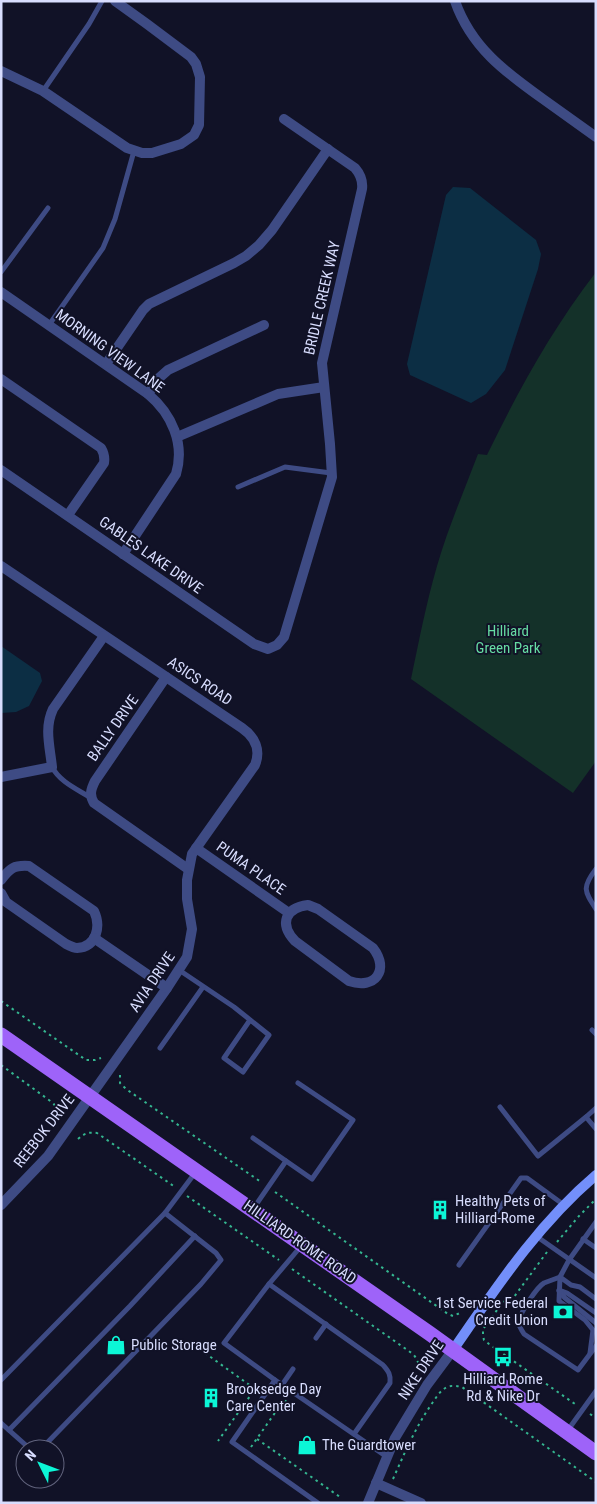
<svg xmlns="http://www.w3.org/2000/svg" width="597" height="1504" font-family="'Roboto Condensed',sans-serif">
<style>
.green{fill:#143129}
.water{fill:#0c2e44}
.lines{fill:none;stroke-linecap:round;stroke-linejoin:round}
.path{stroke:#34b58f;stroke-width:2;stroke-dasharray:2.5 4;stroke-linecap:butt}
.lane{stroke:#3e4b84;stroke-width:5}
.street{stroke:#3e4b84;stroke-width:10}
.secondary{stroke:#738ffa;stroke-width:10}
.primary{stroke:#9e63f9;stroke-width:15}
.labels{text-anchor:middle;stroke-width:4;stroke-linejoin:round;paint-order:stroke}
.street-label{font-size:15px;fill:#d8ddfe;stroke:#111227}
.park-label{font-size:15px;fill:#66dca3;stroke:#111227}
.poi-label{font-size:15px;fill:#d8ddfe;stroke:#111227;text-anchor:start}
</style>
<rect width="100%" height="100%" fill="#111227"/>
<path class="green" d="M596,272V761L573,793L411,679C419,641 426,604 437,566C448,528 464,491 478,454L487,455C519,389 551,331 596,272Z"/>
<g class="water">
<path d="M453,187L470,188L536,240L541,254L538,269L505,370L486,394L471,403L410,375L407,364L446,195Z"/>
<path d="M1,646L40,673L42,681L29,706L16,712L1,713Z"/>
</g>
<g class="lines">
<g class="path">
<path d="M1,1001L86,1060H95L101,1058"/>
<path d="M1,1065L53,1103C58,1109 59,1114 54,1121"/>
<path d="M120,1075V1083L126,1089L261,1182"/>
<path d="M78,1139C85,1133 88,1132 97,1133L175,1187"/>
<path d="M275,1192L448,1314L453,1316L460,1313"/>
<path d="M187,1196L279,1260"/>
<path d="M557,1242L579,1216L596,1199"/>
<path d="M547,1252L514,1297L503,1302L483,1329V1336L484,1340L489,1344L575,1404"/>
<path d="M292,1269L413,1354C418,1360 419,1364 419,1371"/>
<path d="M205,1353L255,1389L218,1441"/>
<path d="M590,1414L596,1418"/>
<path d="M257,1439L340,1497"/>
<path d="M251,1447L284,1400L291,1405"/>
<path d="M393,1479C405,1452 416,1426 433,1402C437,1396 441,1390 447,1387C452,1385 457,1386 462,1387L596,1482"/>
</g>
<g class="lane">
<path d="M43,91L89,24L102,1"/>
<path d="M1,272L48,208"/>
<path d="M49,325L103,248L115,219L134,151"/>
<path d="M238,487L285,467L331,473"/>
<path d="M52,767C60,782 77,789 91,798"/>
<path d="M596,869C582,887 584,891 596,909"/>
<path d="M179,970L234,1007L269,1035L243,1072L224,1058L250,1020"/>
<path d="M592,1030L596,1034"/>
<path d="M160,1048L203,987"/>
<path d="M500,1107L538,1156L586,1117"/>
<path d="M596,1108L586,1117L596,1129"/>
<path d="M253,1138L312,1179L353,1120L298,1083"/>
<path d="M253,1209L286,1161"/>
<path d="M596,1222L569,1260L560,1277C555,1279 549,1281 544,1283C537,1287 518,1315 519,1323C519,1328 522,1330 524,1334L578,1370L596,1346"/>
<path d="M536,1236L596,1278"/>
<path d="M583,1239L596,1248"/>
<path d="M302,1245L269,1284L224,1343L275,1380L387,1457"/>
<path d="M459,1265L521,1178H527L564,1205"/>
<path d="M269,1284L383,1365C388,1371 391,1374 390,1383L354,1434"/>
<path d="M559,1290L567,1293L596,1313"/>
<path d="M559,1291L565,1298L596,1323"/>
<path d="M316,1338L326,1324"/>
<path d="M590,1353L593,1330L585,1320L559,1301L560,1277L571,1285L580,1287L596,1299"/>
<path d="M1,1380L165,1213L195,1173"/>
<path d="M275,1380L232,1442L318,1503"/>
<path d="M282,1385L293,1369"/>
<path d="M1,1423L29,1448L31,1449"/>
<path d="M9,1430L130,1306L195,1236"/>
<path d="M568,1430L596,1391"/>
<path d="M39,1449L44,1446L201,1284L221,1260L216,1253L165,1213"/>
</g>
<g class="street">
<path d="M455,1C471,47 505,72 543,99C560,111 578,124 596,137"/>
<path d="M1,71L43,91L127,148L142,153H152L181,144L194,135L199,125L200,77L196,64L191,57L147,24L115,1"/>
<path d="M1,292L148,394C172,414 185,444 176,474L123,554"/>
<path d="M106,364L143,310L149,304L234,263L246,256L259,245L272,230L328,149"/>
<path d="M1,379L101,448C104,453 105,457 104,463L68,515"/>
<path d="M148,394L159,378L168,370L264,325"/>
<path d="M177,437L278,394L324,387"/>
<path d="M1,470L254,644L268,649L277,645L284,637L332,477L330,444L322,363L362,189C363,181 361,175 355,168L284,119"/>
<path d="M1,566L242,728C255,737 261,750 255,765L192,854L187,880V899L192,929L187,957L167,988L48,1156L1,1205"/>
<path d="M166,677L95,781C91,789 89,795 94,803L188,869"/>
<path d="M1,777L52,767C50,747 44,728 53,709L104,636"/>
<path d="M196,848L289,913"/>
<path d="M1,880C10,868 14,865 29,866L94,911C101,926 97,947 77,948C74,948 70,946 66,944L6,902L1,893"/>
<path d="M308,905L318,909L373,948C390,970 375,990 349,981L295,941C279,924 285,908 308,905Z"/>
<path d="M94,938L167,988"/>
<path d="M376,1483L421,1503"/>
<path d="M368,1503L395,1438L427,1385L453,1350"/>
</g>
<path class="secondary" d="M453,1350C496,1288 538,1224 596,1175"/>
<path class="primary" d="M1,1035L429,1333L596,1453"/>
</g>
<defs>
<symbol id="building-bare" viewBox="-9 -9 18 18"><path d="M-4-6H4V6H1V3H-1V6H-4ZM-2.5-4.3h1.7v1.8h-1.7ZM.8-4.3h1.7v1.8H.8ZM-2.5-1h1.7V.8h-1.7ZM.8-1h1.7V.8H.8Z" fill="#0cf6d6" stroke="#111227" stroke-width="2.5" paint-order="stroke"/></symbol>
<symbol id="bank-bare" viewBox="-9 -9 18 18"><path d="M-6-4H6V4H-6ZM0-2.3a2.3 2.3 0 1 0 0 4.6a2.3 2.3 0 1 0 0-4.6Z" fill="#0cf6d6" stroke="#111227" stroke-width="2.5" paint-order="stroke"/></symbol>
<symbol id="shop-bare" viewBox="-9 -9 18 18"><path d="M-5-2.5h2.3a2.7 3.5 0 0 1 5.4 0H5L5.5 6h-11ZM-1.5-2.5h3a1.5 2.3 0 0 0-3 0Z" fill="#0cf6d6" stroke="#111227" stroke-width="2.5" paint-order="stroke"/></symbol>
<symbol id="bus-bare" viewBox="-9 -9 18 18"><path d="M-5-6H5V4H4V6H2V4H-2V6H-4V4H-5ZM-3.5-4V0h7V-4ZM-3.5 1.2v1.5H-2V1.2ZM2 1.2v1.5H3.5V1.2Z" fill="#0cf6d6" stroke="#111227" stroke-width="2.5" paint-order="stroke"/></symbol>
</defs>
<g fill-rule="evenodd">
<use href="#building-bare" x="426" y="1196" width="28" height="28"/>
<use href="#bank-bare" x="549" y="1298" width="28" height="28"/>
<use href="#shop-bare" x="102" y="1331" width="28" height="28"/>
<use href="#bus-bare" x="489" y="1343" width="28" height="28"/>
<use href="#building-bare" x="197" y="1384" width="28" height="28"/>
<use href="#shop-bare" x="293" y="1431" width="28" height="28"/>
</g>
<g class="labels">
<g class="street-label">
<text transform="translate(322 298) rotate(-77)" y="5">BRIDLE CREEK WAY</text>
<text transform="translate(110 351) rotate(36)" y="5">MORNING VIEW LANE</text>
<text transform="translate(151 555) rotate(35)" y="5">GABLES LAKE DRIVE</text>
<text transform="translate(200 681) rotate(34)" y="5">ASICS ROAD</text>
<text transform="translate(113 728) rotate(-55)" y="5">BALLY DRIVE</text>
<text transform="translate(251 868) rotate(35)" y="5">PUMA PLACE</text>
<text transform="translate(152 982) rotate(-56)" y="5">AVIA DRIVE</text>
<text transform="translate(44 1131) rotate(-52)" y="5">REEBOK DRIVE</text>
<text transform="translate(300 1242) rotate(35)" y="5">HILLIARD-ROME ROAD</text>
<text transform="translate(421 1370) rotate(-56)" y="5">NIKE DRIVE</text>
</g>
<g class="park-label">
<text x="508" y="636">Hilliard<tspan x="508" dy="17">Green Park</tspan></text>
</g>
<g class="poi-label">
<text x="455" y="1206">Healthy Pets of<tspan x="455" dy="17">Hilliard-Rome</tspan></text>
<text x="548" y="1308" text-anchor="end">1st Service Federal<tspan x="548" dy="17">Credit Union</tspan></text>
<text x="131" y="1350">Public Storage</text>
<text x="503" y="1384" text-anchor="middle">Hilliard Rome<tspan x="503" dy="17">Rd &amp; Nike Dr</tspan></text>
<text x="226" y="1394">Brooksedge Day<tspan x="226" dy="17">Care Center</tspan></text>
<text x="322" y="1450">The Guardtower</text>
</g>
</g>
<rect width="597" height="1504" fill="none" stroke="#d8ddfe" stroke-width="5"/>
<g transform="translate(40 1464) rotate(312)"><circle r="24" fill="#111227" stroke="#61637d"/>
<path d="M0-4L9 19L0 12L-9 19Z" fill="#0cf6d6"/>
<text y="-8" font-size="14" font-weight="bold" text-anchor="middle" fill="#d8ddfe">N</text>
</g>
</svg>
